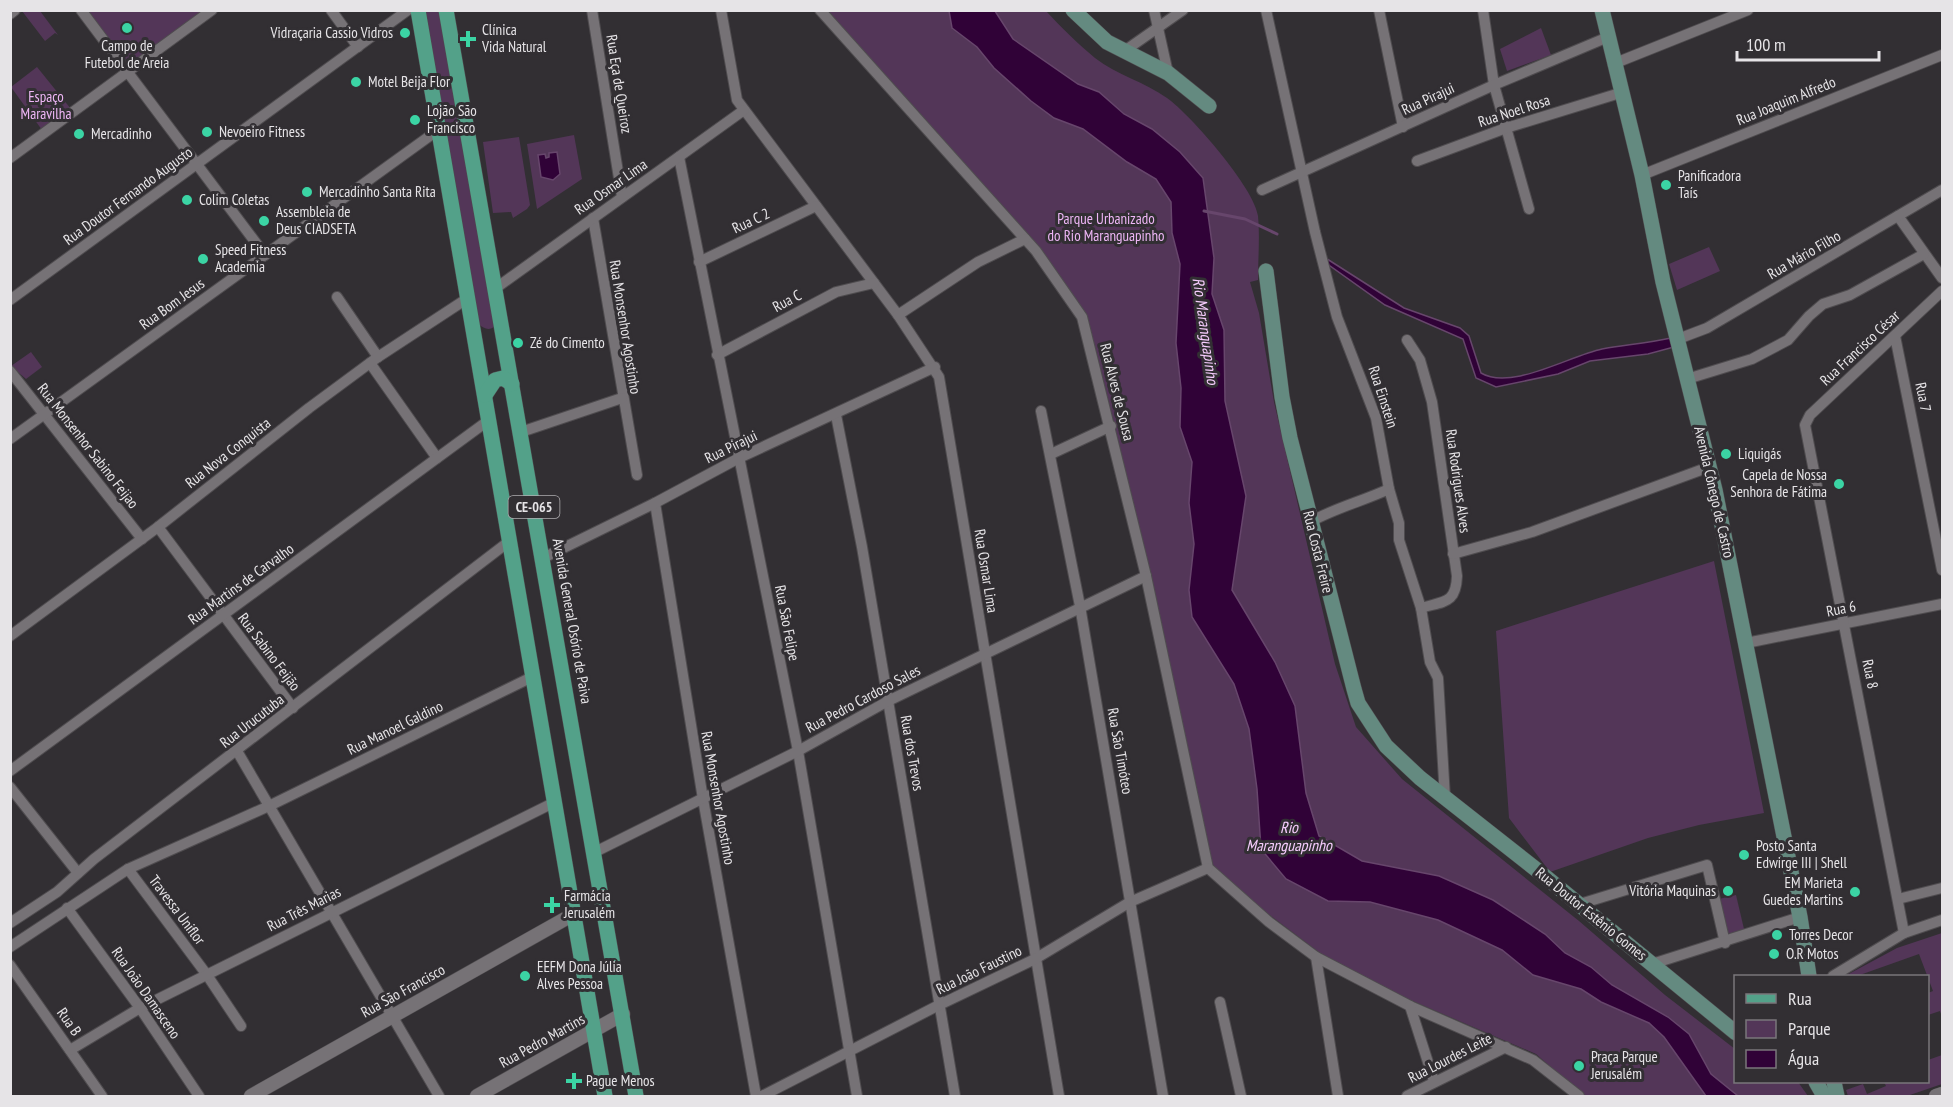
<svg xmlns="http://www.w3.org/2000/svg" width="1953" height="1107" font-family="'PT Sans Narrow',sans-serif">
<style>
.green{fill:#533658}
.water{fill:#300237;stroke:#67466c;stroke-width:1.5}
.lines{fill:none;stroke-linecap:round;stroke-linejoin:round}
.stream{stroke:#67466c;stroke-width:3}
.minor-casing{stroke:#4f4c4f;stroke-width:12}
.tertiary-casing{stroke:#4f4c4f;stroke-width:15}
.secondary-casing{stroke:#4f4c4f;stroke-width:16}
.primary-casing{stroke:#4f4c4f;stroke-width:16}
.minor{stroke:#767276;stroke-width:10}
.tertiary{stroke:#767276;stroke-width:14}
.secondary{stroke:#648a80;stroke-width:15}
.primary{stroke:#53a189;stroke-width:15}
.poi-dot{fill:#3bd4a4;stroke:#322f33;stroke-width:2}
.labels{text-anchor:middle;stroke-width:6;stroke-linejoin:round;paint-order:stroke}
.shield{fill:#322f33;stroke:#b0aeb1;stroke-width:1.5}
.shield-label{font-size:14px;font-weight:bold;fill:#e6e4e7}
.poi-label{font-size:15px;fill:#e6e4e7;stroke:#322f33;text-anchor:start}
.street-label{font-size:15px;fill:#e6e4e7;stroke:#322f33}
.park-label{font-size:15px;fill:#eeb6f6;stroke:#322f33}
.water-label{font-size:16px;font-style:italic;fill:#f6ccfd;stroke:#322f33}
</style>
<rect width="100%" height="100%" fill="#322f33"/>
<g class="green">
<path d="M22,11H40L58,35L55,33L45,41Z"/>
<path d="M86,11H205L128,67Z"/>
<path d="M425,11H440L494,327C488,331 484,328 478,324Z"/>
<path d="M826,11H949L952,29L977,47L994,68L1031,101L1054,118L1083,129L1127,162L1156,179L1171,202L1172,233L1180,264L1176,343L1181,388L1180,427L1192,462L1189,503L1194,544L1189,590L1192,617L1234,684L1249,729L1257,789L1261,849L1286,879L1328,901L1370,902L1438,920L1502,950L1533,975L1581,989L1601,1002L1649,1023L1664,1037L1706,1096H1584L1536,1054L1408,999L1320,953L1242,894L1213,867L1148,562L1074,297Z"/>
<path d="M995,11H1046C1061,27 1078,44 1095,58C1117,75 1145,82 1167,98C1191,115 1255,189 1258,216C1260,236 1258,260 1258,280L1250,282L1259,313L1274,402L1335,664L1356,727L1402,779L1579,921L1665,995L1735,1049L1736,1082H1798L1808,1096H1738L1711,1074L1689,1034L1668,1017L1612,985L1591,967L1565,953L1545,934L1493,900L1439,876L1362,861L1319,836L1306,793L1295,706L1275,662L1232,590L1238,547L1228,412L1225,401L1224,330L1212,294L1214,258L1203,178L1152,129L1124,114L1099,92L1078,84L1013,39Z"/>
<path d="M1541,28L1551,55L1507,71L1500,49Z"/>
<path d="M37,67L71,109L42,130L11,87Z"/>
<path d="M574,135L582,179L537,209L527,144Z"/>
<path d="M519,137L530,205L527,209L513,218L511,212L493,213L483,142Z"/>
<path d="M1709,247L1720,271L1677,290L1669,264Z"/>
<path d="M31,352L42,367L26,379L11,366Z"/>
<path d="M1714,561L1764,813L1699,825L1648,838L1550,872L1509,818L1496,631Z"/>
<path d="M1736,895L1744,929L1726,936L1719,899Z"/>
<path d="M1942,933V1017L1940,1011L1928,1015V993L1933,991L1919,954L1857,976H1845L1897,948Z"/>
<path d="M1942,1055V1084L1907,1096H1848L1846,1090L1863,1084L1867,1094L1886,1086L1884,1082H1928V1060Z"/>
</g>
<g class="water">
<path d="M949,11H995L1013,39L1078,84L1099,92L1124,114L1152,129L1180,152L1203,178L1214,258L1212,294L1224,330L1225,401L1246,496L1232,590L1275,662L1295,706L1306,793L1319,836L1362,861L1439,876L1493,900L1545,934L1565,953L1591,967L1612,985L1668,1017L1689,1034L1711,1074L1738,1096H1706L1664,1037L1649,1023L1601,1002L1581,989L1533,975L1502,950L1438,920L1370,902L1328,901L1286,879L1261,849L1257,789L1249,729L1234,684L1192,617L1189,590L1194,544L1189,503L1192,462L1180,427L1181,388L1176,343L1180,264L1172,233L1171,202L1156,179L1127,162L1083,129L1054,118L1031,101L994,68L977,47L952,28Z"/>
<path d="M557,152L560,174L553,180L541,177L538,155L545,154L546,158L549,157V153Z"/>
<path d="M1324,257L1404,308L1460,328L1469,336L1481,373C1511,391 1569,356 1602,349C1625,345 1648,343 1671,338L1674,347L1648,354L1590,361L1558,374L1496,387L1476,378L1463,339L1385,305L1326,263Z"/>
</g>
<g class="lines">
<path class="stream" d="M1204,211L1245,219L1277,234"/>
<defs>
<g id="minor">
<path d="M81,10L265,255"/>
<path d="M331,10L358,47"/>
<path d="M592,10L622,197"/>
<path d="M721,10L737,100L898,315L939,377L1059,1096"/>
<path d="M820,10L1036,251L1082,317L1146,576L1208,868L1269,922L1316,957L1410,1006L1533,1060L1579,1096"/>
<path d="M1154,10L1168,73"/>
<path d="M1266,10L1315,232L1337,317L1376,418L1389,489L1399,523V540L1421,608L1430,662L1438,678L1445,798"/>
<path d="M1379,10L1403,127"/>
<path d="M1483,10L1494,85L1529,209"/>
<path d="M10,14L15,10"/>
<path d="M1123,52L1183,10"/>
<path d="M1613,64L1748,10"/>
<path d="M679,157L798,751L857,1096"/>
<path d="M10,158L212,10"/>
<path d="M1417,161L1506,128L1620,93"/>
<path d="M1642,175L1942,55"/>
<path d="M1262,190L1494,85L1608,37"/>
<path d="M1898,216L1942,278"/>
<path d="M593,218L637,475"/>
<path d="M699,262L816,206"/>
<path d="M496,288L744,110"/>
<path d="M337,297L378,357"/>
<path d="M10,300L408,10"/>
<path d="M898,315L978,262L1025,239"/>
<path d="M1895,336L1942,570"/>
<path d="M1678,339L1707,328L1942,190"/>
<path d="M1407,340L1420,360L1432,402L1457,576C1456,604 1444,601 1421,608"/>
<path d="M717,355L836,292L874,283"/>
<path d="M370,363L437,458"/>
<path d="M10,371L142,539"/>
<path d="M1687,379L1752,359L1788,340L1809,316L1823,304L1850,295L1924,254"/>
<path d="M1041,411L1080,606L1163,1096"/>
<path d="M836,415L862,547L955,1096"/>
<path d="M521,432L622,398"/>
<path d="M10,439L438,130"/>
<path d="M1051,454L1111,426"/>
<path d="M655,503L703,799L756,1096"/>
<path d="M1310,522C1335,508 1363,501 1389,489"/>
<path d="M158,527L293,708"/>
<path d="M1453,554L1532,532L1709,467"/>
<path d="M543,558L655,503L739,458L935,367"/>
<path d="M10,636L158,527L309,408L378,357L468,298"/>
<path d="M1746,643L1942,604"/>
<path d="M237,751L439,1096"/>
<path d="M10,771L489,420"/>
<path d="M10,787L78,873"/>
<path d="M595,852L798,751L888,701L1146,576"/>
<path d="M128,869L207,975L241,1026"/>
<path d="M1898,899L1942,888"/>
<path d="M1580,904L1707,865L1725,943"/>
<path d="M67,908L140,1008L199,1096"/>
<path d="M10,923L57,892L94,859L511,540"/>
<path d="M1904,933L1805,425L1810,415L1942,291"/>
<path d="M10,947L128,869L269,806L534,676"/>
<path d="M1316,957L1338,1096"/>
<path d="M1652,964L1800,917"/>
<path d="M10,965L102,1096"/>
<path d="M1833,976L1904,933L1942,920"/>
<path d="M1220,1002L1241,1096"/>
<path d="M1410,1006L1434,1081"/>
<path d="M70,1050L140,1008L555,802"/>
<path d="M762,1096L939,1005L1035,959L1130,902L1208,868"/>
<path d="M1407,1096L1506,1047"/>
</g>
<g id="tertiary">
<path d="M251,1096L572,915"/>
<path d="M477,1096L623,1014"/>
<path d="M1936,1096L1942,1094"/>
</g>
<g id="secondary">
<path d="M1073,10L1107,42L1168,73L1209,106"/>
<path d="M1602,10L1642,175L1663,282L1715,490L1800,917L1809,976"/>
<path d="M1266,271L1282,397L1290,438L1354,689L1358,703L1386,746L1420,778L1542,874L1736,1033"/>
<path d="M1816,1082L1824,1096"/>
<path d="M1834,1082L1837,1096"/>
</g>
<g id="primary">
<path d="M418,10L605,1096"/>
<path d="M446,10L636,1096"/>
<path d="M485,395L495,380L503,378L512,384"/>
</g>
</defs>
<use href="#minor" class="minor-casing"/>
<use href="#tertiary" class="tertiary-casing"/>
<use href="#secondary" class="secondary-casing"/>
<use href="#primary" class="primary-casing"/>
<use href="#minor" class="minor"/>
<use href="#tertiary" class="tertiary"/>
<use href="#secondary" class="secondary"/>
<use href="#primary" class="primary"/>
</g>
<g class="poi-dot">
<circle cx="127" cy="28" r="6"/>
<circle cx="405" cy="33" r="6"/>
<path d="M465 30h6v6h6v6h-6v6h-6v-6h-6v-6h6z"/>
<circle cx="356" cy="82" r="6"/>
<circle cx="415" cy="120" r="6"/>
<circle cx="207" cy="132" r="6"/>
<circle cx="79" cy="134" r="6"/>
<circle cx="1666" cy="185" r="6"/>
<circle cx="307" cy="192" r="6"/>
<circle cx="187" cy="200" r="6"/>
<circle cx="264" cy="221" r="6"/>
<circle cx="203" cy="259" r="6"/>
<circle cx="518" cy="343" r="6"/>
<circle cx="1726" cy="454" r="6"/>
<circle cx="1839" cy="484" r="6"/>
<circle cx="1744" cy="855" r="6"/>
<circle cx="1728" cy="891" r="6"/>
<circle cx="1855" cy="892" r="6"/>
<path d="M549 896h6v6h6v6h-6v6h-6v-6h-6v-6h6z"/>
<circle cx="1777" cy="935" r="6"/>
<circle cx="1774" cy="954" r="6"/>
<circle cx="525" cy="976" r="6"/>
<circle cx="1579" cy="1066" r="6"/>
<path d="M571 1072h6v6h6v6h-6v6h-6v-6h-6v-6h6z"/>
</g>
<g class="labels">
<rect class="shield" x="508.5" y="496" width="51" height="22" rx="4.5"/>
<g class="shield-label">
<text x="534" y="512">CE-065</text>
</g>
<g class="poi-label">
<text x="482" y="35">Clínica<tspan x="482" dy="17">Vida Natural</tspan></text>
<text x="393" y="38" text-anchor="end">Vidraçaria Cassio Vidros</text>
<text x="127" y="51" text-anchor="middle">Campo de<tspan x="127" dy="17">Futebol de Areia</tspan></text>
<text x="368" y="87">Motel Beija Flor</text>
<text x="427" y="116">Lojão São<tspan x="427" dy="17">Francisco</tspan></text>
<text x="219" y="137">Nevoeiro Fitness</text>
<text x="91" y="139">Mercadinho</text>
<text x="1678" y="181">Panificadora<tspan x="1678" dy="17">Taís</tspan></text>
<text x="319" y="197">Mercadinho Santa Rita</text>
<text x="199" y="205">Colim Coletas</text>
<text x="276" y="217">Assembleia de<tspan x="276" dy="17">Deus CIADSETA</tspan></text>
<text x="215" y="255">Speed Fitness<tspan x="215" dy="17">Academia</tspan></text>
<text x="530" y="348">Zé do Cimento</text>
<text x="1738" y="459">Liquigás</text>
<text x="1827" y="480" text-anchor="end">Capela de Nossa<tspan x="1827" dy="17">Senhora de Fátima</tspan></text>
<text x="1756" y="851">Posto Santa<tspan x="1756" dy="17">Edwirge III | Shell</tspan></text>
<text x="1843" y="888" text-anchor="end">EM Marieta<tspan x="1843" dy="17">Guedes Martins</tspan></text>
<text x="1716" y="896" text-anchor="end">Vitória Maquinas</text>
<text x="564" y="901">Farmácia<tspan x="564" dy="17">Jerusalém</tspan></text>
<text x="1789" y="940">Torres Decor</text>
<text x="1786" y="959">O.R Motos</text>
<text x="537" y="972">EEFM Dona Júlia<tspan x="537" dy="17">Alves Pessoa</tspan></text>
<text x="1591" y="1062">Praça Parque<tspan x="1591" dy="17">Jerusalém</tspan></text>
<text x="586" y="1086">Pague Menos</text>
</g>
<g class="street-label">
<text transform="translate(619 84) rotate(81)" y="5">Rua Eça de Queiroz</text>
<text transform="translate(1428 99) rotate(-25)" y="5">Rua Pirajui</text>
<text transform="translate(1786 101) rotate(-22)" y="5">Rua Joaquim Alfredo</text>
<text transform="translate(1514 111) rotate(-18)" y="5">Rua Noel Rosa</text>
<text transform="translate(611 187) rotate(-35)" y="5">Rua Osmar Lima</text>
<text transform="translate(128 196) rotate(-36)" y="5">Rua Doutor Fernando Augusto</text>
<text transform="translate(751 221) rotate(-25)" y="5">Rua C 2</text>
<text transform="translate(1804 255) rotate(-30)" y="5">Rua Mário Filho</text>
<text transform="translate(787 301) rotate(-28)" y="5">Rua C</text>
<text transform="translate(172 304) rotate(-36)" y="5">Rua Bom Jesus</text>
<text transform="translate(625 327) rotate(81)" y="5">Rua Monsenhor Agostinho</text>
<text transform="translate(1860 348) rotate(-43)" y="5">Rua Francisco César</text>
<text transform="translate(1117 392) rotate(76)" y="5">Rua Alves de Sousa</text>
<text transform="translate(1383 397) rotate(72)" y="5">Rua Einstein</text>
<text transform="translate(1923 397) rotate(79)" y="5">Rua 7</text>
<text transform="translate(88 446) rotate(52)" y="5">Rua Monsenhor Sabino Feijao</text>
<text transform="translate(731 447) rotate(-26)" y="5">Rua Pirajui</text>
<text transform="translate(228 453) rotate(-38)" y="5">Rua Nova Conquista</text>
<text transform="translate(1458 481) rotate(82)" y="5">Rua Rodrigues Alves</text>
<text transform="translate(1714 492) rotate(77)" y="5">Avenida Cônego de Castro</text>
<text transform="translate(1318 552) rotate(76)" y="5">Rua Costa Freire</text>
<text transform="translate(986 571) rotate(81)" y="5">Rua Osmar Lima</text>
<text transform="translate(241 584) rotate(-36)" y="5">Rua Martins de Carvalho</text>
<text transform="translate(1841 609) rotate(-11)" y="5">Rua 6</text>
<text transform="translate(572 621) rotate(80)" y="5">Avenida General Osório de Paiva</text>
<text transform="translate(787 623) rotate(79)" y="5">Rua São Felipe</text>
<text transform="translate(269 652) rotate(53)" y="5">Rua Sabino Feijão</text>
<text transform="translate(1870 674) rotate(79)" y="5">Rua 8</text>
<text transform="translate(863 699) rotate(-28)" y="5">Rua Pedro Cardoso Sales</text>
<text transform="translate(252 721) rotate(-38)" y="5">Rua Urucutuba</text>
<text transform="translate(395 728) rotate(-26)" y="5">Rua Manoel Galdino</text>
<text transform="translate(1120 751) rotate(80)" y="5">Rua São Timóteo</text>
<text transform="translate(912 753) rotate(80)" y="5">Rua dos Trevos</text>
<text transform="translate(718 798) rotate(80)" y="5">Rua Monsenhor Agostinho</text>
<text transform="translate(304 909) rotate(-27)" y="5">Rua Três Marias</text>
<text transform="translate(177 910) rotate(53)" y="5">Travessa Uniflor</text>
<text transform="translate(1591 914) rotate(39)" y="5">Rua Doutor Estênio Gomes</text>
<text transform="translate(979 970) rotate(-26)" y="5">Rua João Faustino</text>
<text transform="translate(403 991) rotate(-29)" y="5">Rua São Francisco</text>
<text transform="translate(146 993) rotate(55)" y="5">Rua João Damasceno</text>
<text transform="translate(69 1022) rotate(55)" y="5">Rua B</text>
<text transform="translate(542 1041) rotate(-29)" y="5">Rua Pedro Martins</text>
<text transform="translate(1450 1058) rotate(-27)" y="5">Rua Lourdes Leite</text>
</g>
<g class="park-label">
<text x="46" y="102">Espaço<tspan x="46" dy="17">Maravilha</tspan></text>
<text x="1106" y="224">Parque Urbanizado<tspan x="1106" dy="17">do Rio Maranguapinho</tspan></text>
</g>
<g class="water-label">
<text transform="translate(1206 331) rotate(82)" y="6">Rio Maranguapinho</text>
<text x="1289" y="833">Rio<tspan x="1289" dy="18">Maranguapinho</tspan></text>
</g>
</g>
<rect width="1953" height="1107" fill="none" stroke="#e6e4e7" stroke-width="24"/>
<rect x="1734" y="975" width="195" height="108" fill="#322f33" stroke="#7a777b" stroke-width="1.5"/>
<rect x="1746" y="994" width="30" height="9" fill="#53a189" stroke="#7a777b" stroke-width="1.5"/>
<text x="1788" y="1005" font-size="18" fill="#e6e4e7">Rua</text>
<rect x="1746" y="1020" width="30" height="18" fill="#533658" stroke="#7a777b" stroke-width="1.5"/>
<text x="1788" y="1035" font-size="18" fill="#e6e4e7">Parque</text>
<rect x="1746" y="1050" width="30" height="18" fill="#300237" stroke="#7a777b" stroke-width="1.5"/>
<text x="1788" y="1065" font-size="18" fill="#e6e4e7">Água</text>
<path d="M1737 51v9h142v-9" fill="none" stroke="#e6e4e7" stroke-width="3"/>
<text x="1746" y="51" font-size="18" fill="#e6e4e7" stroke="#322f33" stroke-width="4.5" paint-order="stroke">100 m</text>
</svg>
